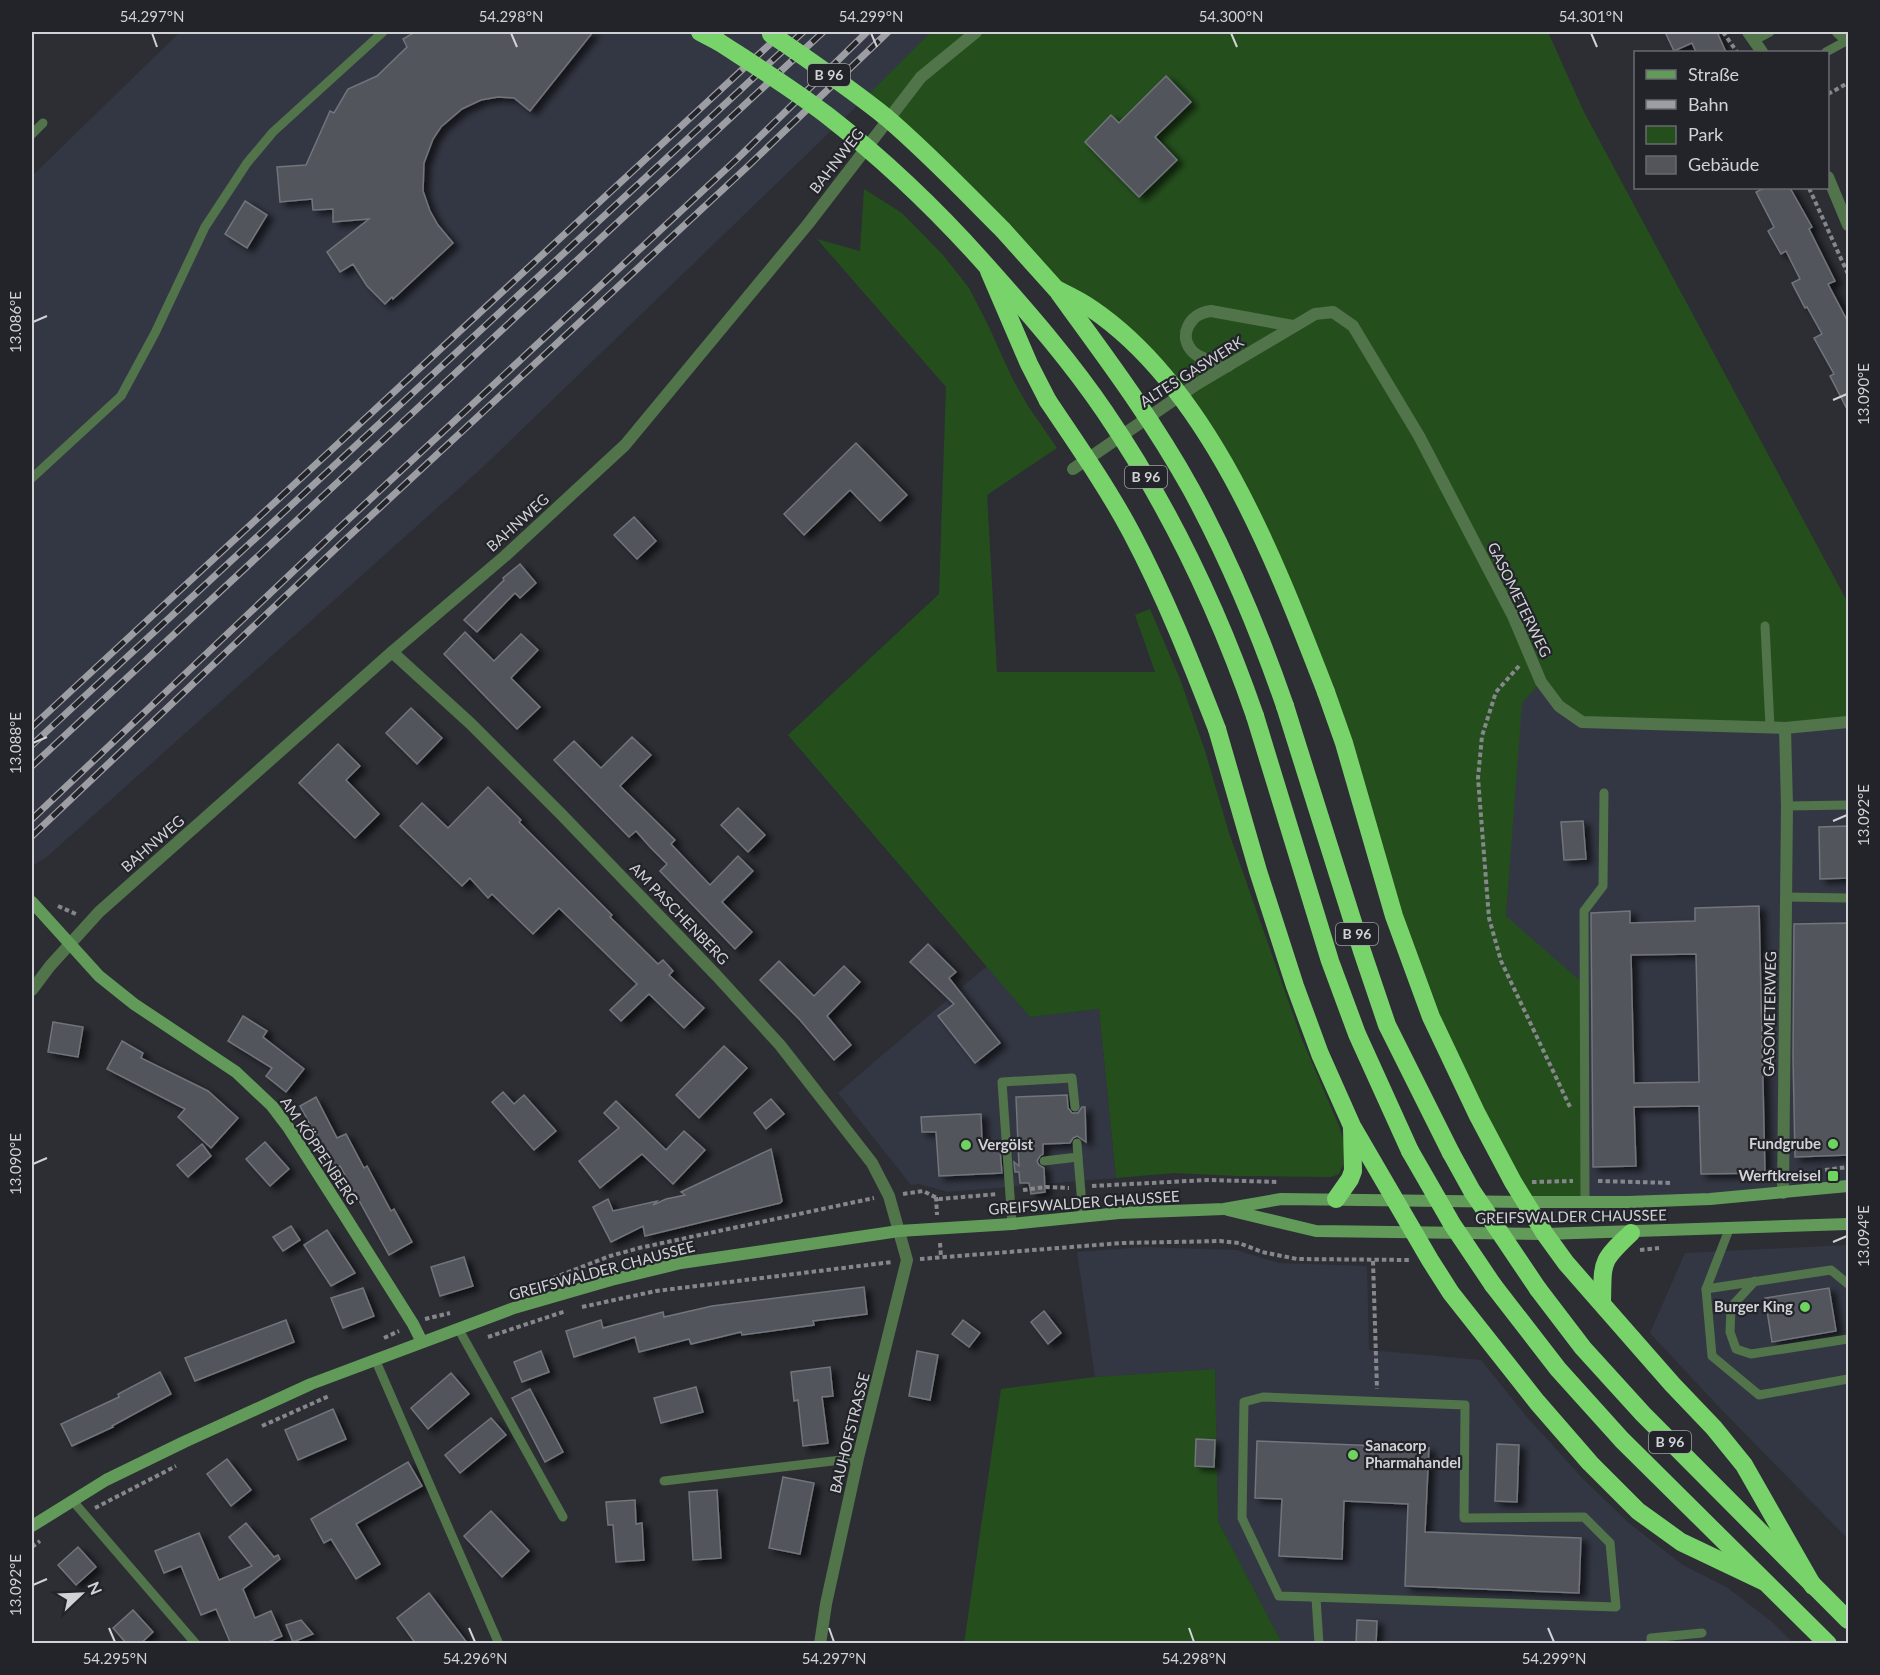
<svg xmlns="http://www.w3.org/2000/svg" width="1880" height="1675" font-family="Lato,sans-serif">
<style>
.built{fill:#333743}
.green{fill:#244f1d}
.building{fill:#53555b;stroke:#71747b;stroke-width:1.5;fill-rule:evenodd;filter:url(#shadow)}
.lines{fill:none;stroke-linecap:round;stroke-linejoin:round}
.path{stroke:#86878c;stroke-width:4;stroke-dasharray:4.5 3;stroke-linecap:butt}
.lane{stroke:#51744b;stroke-width:9}
.street{stroke:#51744b;stroke-width:12}
.secondary{stroke:#629b59;stroke-width:12}
.highway{stroke:#79d36b;stroke-width:18}
.rail-casing{stroke:#9d9ea3;stroke-width:7}
.rail{stroke:#23242a;stroke-width:4.5;stroke-dasharray:14;stroke-linecap:butt}
.highway-bridge{stroke:#79d36b;stroke-width:18}
.ticks{fill:none;stroke:#d1d2d6;stroke-width:2}
.poi-dot{fill:#6fd35f;stroke:#23242a;stroke-width:2}
.labels{text-anchor:middle;stroke-width:4.5;stroke-linejoin:round;paint-order:stroke}
.shield{fill:#23242a;stroke:#9d9ea2;stroke-width:1.5}
.shield-label{font-size:14px;font-weight:bold;fill:#d1d2d6}
.street-label{font-size:15px;fill:#d1d2d6;stroke:#23242a}
.poi-label{font-size:15px;font-weight:bold;fill:#d1d2d6;stroke:#23242a;text-anchor:end}
.neatline{fill:none;stroke:#d1d2d6;stroke-width:2}
.ticks-label{font-size:15px;text-anchor:middle;fill:#d1d2d6}
</style>
<defs>
<filter id="shadow"><feDropShadow dx="6" dy="4" stdDeviation="3" flood-color="#0009"/></filter>
</defs>
<rect width="100%" height="100%" fill="#2c2e34"/>
<g class="built">
<path d="M180,32H931L863,100L484,466L48,856L32,866V176Z"/>
<path d="M1541,682L1848,722V1186L1585,1202L1506,917L1521,703Z"/>
<path d="M987,966L1030,1017L1099,1009L1116,1178L948,1192L919,1184L911,1185L838,1093Z"/>
<path d="M1848,1245V1539L1719,1407L1650,1333L1685,1253Z"/>
<path d="M1146,1247L1236,1250L1279,1263L1367,1266L1369,1350L1481,1360L1527,1417L1583,1479L1630,1524L1683,1565L1728,1588L1772,1622L1793,1643H1282L1218,1521L1215,1369L1095,1377L1077,1252Z"/>
</g>
<g class="green">
<path d="M931,32H1548L1584,112L1848,603V722L1785,728L1582,722L1541,682L1522,703L1506,916L1586,986L1585,1202H1525L1431,1017L1284,584L1182,391L1056,289L863,100Z"/>
<path d="M864,189L902,213L943,255L969,288L988,325L1012,378L1028,406L1057,448L987,495L997,672H1155L1135,615L1150,609L1180,679L1205,751L1229,833L1301,1037L1339,1126L1344,1142L1343,1164L1339,1174L1331,1177L1238,1176L1174,1173L1116,1178L1099,1009L1030,1017L788,735L939,594L946,387L817,239L860,251Z"/>
<path d="M1215,1369L1218,1521L1282,1643L964,1644L1001,1389L1095,1377Z"/>
</g>
<g class="building">
<path d="M415,32H593L530,111L514,98L498,97L481,100L462,109L441,127L433,139L424,163L423,191L430,211L438,225L453,243L393,299L392,297L385,304L367,286L353,264L340,272L327,252L369,219L333,222V209L313,210L312,199L280,202L277,167L306,165L330,111L334,113L348,89L377,76L407,47L403,39Z"/>
<path d="M1665,32H1717L1726,52H1696L1692,43L1674,51Z"/>
<path d="M1166,76L1191,102L1155,137L1177,160L1139,197L1085,142L1111,115L1119,123Z"/>
<path d="M1764,188H1790L1812,227L1809,229L1835,281L1828,284L1848,322V411L1830,376L1834,374L1814,338L1822,334L1807,307L1805,308L1792,283L1800,279L1786,251L1781,254L1768,231L1774,227L1756,192Z"/>
<path d="M245,201L267,215L247,248L225,234Z"/>
<path d="M856,443L907,495L880,521L850,490L804,535L784,514Z"/>
<path d="M634,517L656,541L637,559L614,535Z"/>
<path d="M520,564L536,583L520,598L515,593L477,632L464,620L504,580L503,578Z"/>
<path d="M465,632L494,661L521,634L538,650L511,678L540,707L517,729L444,654Z"/>
<path d="M411,708L442,738L417,764L386,733Z"/>
<path d="M632,737L651,755L620,786L675,840L671,844L710,885L738,856L753,871L722,902L752,932L735,949L660,871L667,864L650,847L636,831L629,837L554,760L574,741L601,768Z"/>
<path d="M338,744L360,766L346,780L379,814L355,838L299,783Z"/>
<path d="M488,787L521,820L519,822L612,915L610,917L658,964L663,960L673,971L669,975L704,1008L684,1028L649,994L621,1021L610,1010L637,984L559,908L533,934L492,894L488,898L470,878L462,886L400,826L422,803L448,828Z"/>
<path d="M738,808L765,835L748,852L721,825Z"/>
<path d="M1583,821L1586,859L1564,860L1561,822Z"/>
<path d="M1848,826V878L1820,879L1819,827Z"/>
<path d="M1759,906L1765,1173L1701,1174L1699,1106L1634,1107L1636,1166L1593,1167L1591,913L1630,911V923L1695,921V908ZM1696,954L1699,1082L1634,1083L1631,955Z"/>
<path d="M1848,923V1155L1795,1157L1793,1058L1794,924Z"/>
<path d="M928,944L956,972L949,978L1000,1043L975,1063L938,1016L954,1004L910,962Z"/>
<path d="M779,961L814,996L844,966L860,982L827,1016L851,1045L834,1060L800,1020L760,980Z"/>
<path d="M243,1016L267,1031L263,1037L304,1069L286,1092L266,1076L272,1068L228,1041Z"/>
<path d="M53,1022L83,1027L78,1057L48,1052Z"/>
<path d="M122,1041L143,1053L141,1058L208,1091L238,1118L211,1148L178,1117L185,1109L107,1069Z"/>
<path d="M724,1046L747,1068L699,1118L676,1095Z"/>
<path d="M503,1092L514,1104L524,1095L556,1131L534,1150L492,1102Z"/>
<path d="M1067,1095L1068,1108L1072,1113H1078L1082,1107H1085L1086,1142L1077,1136L1073,1138L1070,1143L1043,1144V1154L1040,1156L1037,1161L1039,1165L1044,1168L1045,1192L1031,1194L1029,1183H1020L1019,1172H1015L1014,1162L1019,1166L1016,1097Z"/>
<path d="M316,1097L337,1138L346,1134L364,1168L367,1166L391,1211L394,1209L412,1242L389,1255L340,1166L335,1169L300,1106Z"/>
<path d="M771,1099L784,1114L766,1129L754,1113Z"/>
<path d="M616,1101L666,1150L684,1131L705,1150L673,1184L642,1154L600,1188L579,1161L619,1128L604,1113Z"/>
<path d="M981,1114L982,1143H992L1000,1150L1002,1173L939,1176L936,1132H922L921,1117Z"/>
<path d="M265,1142L289,1169L270,1186L246,1159Z"/>
<path d="M202,1144L211,1156L188,1177L177,1165Z"/>
<path d="M771,1149L782,1201L780,1203L645,1236L643,1226L611,1242L593,1207L608,1199L613,1211L657,1201L653,1205L666,1199L685,1195L681,1192Z"/>
<path d="M291,1226L300,1240L283,1251L273,1237Z"/>
<path d="M327,1230L355,1273L331,1286L304,1245Z"/>
<path d="M464,1257L473,1286L440,1296L431,1267Z"/>
<path d="M864,1287L867,1314L813,1321L814,1325L742,1335L741,1332L691,1344L689,1339L639,1352L635,1337L574,1357L566,1331L601,1320L603,1328L663,1312L664,1317L712,1306Z"/>
<path d="M363,1288L374,1316L343,1328L331,1298Z"/>
<path d="M1829,1288L1836,1331L1772,1342L1765,1298Z"/>
<path d="M1044,1311L1061,1333L1048,1344L1031,1322Z"/>
<path d="M286,1320L294,1342L195,1381L185,1358Z"/>
<path d="M963,1320L980,1333L969,1347L952,1334Z"/>
<path d="M541,1351L549,1372L522,1382L514,1362Z"/>
<path d="M917,1351L938,1355L930,1400L909,1396Z"/>
<path d="M830,1367L833,1396L822,1397L828,1443L803,1446L798,1400L794,1401L791,1372Z"/>
<path d="M160,1372L171,1394L112,1426L113,1427L72,1446L61,1424L119,1397L118,1394Z"/>
<path d="M451,1373L469,1394L428,1429L411,1408Z"/>
<path d="M696,1387L703,1412L661,1423L654,1398Z"/>
<path d="M530,1389L563,1452L545,1462L512,1398Z"/>
<path d="M333,1409L346,1439L298,1460L285,1430Z"/>
<path d="M491,1418L506,1435L460,1473L445,1455Z"/>
<path d="M1196,1439L1215,1440L1214,1467L1195,1466Z"/>
<path d="M1257,1441L1429,1448L1425,1532L1581,1538L1579,1593L1405,1586L1408,1504L1344,1501L1342,1559L1279,1556L1282,1499L1255,1498Z"/>
<path d="M1497,1444L1519,1445L1517,1502L1495,1501Z"/>
<path d="M227,1459L251,1490L231,1506L207,1474Z"/>
<path d="M408,1462L422,1486L356,1524L380,1564L356,1579L331,1539L324,1543L311,1519Z"/>
<path d="M783,1477L814,1483L800,1554L769,1548Z"/>
<path d="M717,1490L721,1558L693,1560L689,1492Z"/>
<path d="M635,1500L636,1524L642,1523L644,1560L616,1562L613,1525H608L606,1502Z"/>
<path d="M491,1511L529,1551L502,1577L464,1536Z"/>
<path d="M246,1523L274,1557L278,1555L280,1559L243,1589L255,1618L271,1611L282,1636L264,1644H231L216,1609L201,1615L181,1566L164,1573L155,1551L199,1533L219,1580L252,1566L229,1537Z"/>
<path d="M78,1547L96,1567L76,1585L58,1565Z"/>
<path d="M429,1593L468,1644H416L397,1618Z"/>
<path d="M133,1610L153,1632L140,1644H127L113,1628Z"/>
<path d="M301,1620L313,1634L293,1642L286,1625Z"/>
<path d="M1357,1620L1377,1621L1376,1644H1356Z"/>
</g>
<g class="lines">
<g class="path">
<path d="M1723,32L1737,52"/>
<path d="M1828,94L1848,83"/>
<path d="M1809,188L1848,274"/>
<path d="M1519,666L1496,692L1482,736L1478,778L1489,918L1501,961L1570,1107"/>
<path d="M58,906L78,915"/>
<path d="M1825,1170L1848,1167"/>
<path d="M1598,1181L1672,1183"/>
<path d="M1532,1182L1573,1181"/>
<path d="M1092,1186L1208,1180L1279,1182"/>
<path d="M1023,1190L1046,1187L1069,1188"/>
<path d="M903,1194L923,1191L939,1199L998,1194"/>
<path d="M936,1197L937,1215"/>
<path d="M940,1243L941,1257"/>
<path d="M1640,1250L1659,1248"/>
<path d="M920,1259L1122,1243L1220,1241L1239,1243L1262,1252L1297,1259L1411,1260"/>
<path d="M1373,1261L1377,1389"/>
<path d="M553,1278L610,1256L639,1248L874,1198"/>
<path d="M582,1307L656,1291L892,1262"/>
<path d="M425,1319L450,1313"/>
<path d="M488,1337L566,1311"/>
<path d="M384,1338L399,1331"/>
<path d="M262,1426L329,1396"/>
<path d="M95,1508L176,1466"/>
<path d="M32,1547L40,1541"/>
</g>
<g class="lane">
<path d="M1755,40L1770,32"/>
<path d="M1826,52L1848,40"/>
<path d="M32,134L43,123"/>
<path d="M32,478L121,396L155,333L205,227L247,163L273,132L383,32"/>
<path d="M1765,626L1770,727"/>
<path d="M1787,806L1848,805"/>
<path d="M1786,897L1848,898"/>
<path d="M1078,1157L1083,1217"/>
<path d="M1044,1161L1078,1157L1077,1143"/>
<path d="M1585,1202L1584,911L1603,886L1604,793"/>
<path d="M1012,1224L1002,1082L1072,1078L1075,1107"/>
<path d="M1730,1227L1706,1289L1712,1356L1759,1395L1848,1379"/>
<path d="M1755,1281L1731,1307L1730,1332L1736,1349L1751,1354L1848,1339"/>
<path d="M1706,1289L1831,1270L1848,1284"/>
<path d="M458,1328L563,1517"/>
<path d="M375,1359L499,1644"/>
<path d="M1263,1397L1465,1405L1464,1518L1584,1517L1610,1543L1616,1607L1279,1596L1242,1518L1244,1402Z"/>
<path d="M664,1481L858,1458"/>
<path d="M72,1500L196,1644"/>
<path d="M1316,1598L1319,1644"/>
<path d="M1651,1644V1638L1702,1633"/>
</g>
<g class="street">
<path d="M1748,32L1762,52"/>
<path d="M1838,32L1848,41"/>
<path d="M1828,177L1848,225"/>
<path d="M1228,366C1217,362 1201,360 1193,352C1177,336 1190,313 1211,311L1293,326"/>
<path d="M1073,469L1197,384L1315,314L1333,312L1353,326L1419,436L1513,616L1541,682L1559,706L1582,722L1785,728L1848,722"/>
<path d="M392,652L471,724L561,814L717,976L780,1045L872,1163L889,1196L907,1260L858,1458L826,1604L820,1644"/>
<path d="M32,990L50,966L99,912L392,652L505,556L625,445L808,224L921,77L976,32"/>
<path d="M1783,1193L1787,806L1785,728"/>
</g>
<g class="secondary">
<path d="M32,902L99,976L134,1004L236,1072L272,1106L288,1127L343,1213L413,1324L422,1342"/>
<path d="M1228,1210L1316,1231L1545,1234L1848,1224"/>
<path d="M32,1526L106,1480L184,1442L311,1384L514,1308L611,1280L681,1263L899,1231L1012,1224L1119,1213L1224,1209L1281,1199L1525,1202H1628L1710,1199L1848,1186"/>
</g>
<g class="highway">
<path d="M700,32L719,42"/>
<path d="M1003,230L1056,289"/>
<path d="M989,271L1029,364L1048,401"/>
<path d="M1326,692L1344,743L1394,916L1431,1017L1477,1114L1513,1182L1545,1234L1566,1263L1672,1384L1714,1428L1744,1465L1813,1586"/>
<path d="M1285,706L1362,951L1387,1025L1451,1153"/>
<path d="M1255,716L1330,961L1357,1034L1410,1151"/>
<path d="M1217,729L1258,871L1295,986L1320,1054L1352,1126L1430,1260L1451,1293L1537,1402L1590,1463L1638,1511L1681,1542L1763,1581"/>
<path d="M1336,1199L1350,1179L1353,1171L1352,1127"/>
<path d="M1493,1285L1558,1369L1622,1440L1828,1644"/>
<path d="M1538,1289L1583,1348L1643,1414L1848,1620"/>
<path d="M1602,1302C1603,1261 1600,1262 1631,1233"/>
</g>
<defs>
<g id="rail">
<path d="M32,727L783,32"/>
<path d="M32,745L803,32"/>
<path d="M32,766L823,32"/>
<path d="M32,819L338,529L737,159L867,32"/>
<path d="M32,836L347,538L746,168L888,32"/>
</g>
</defs>
<use href="#rail" class="rail-casing"/>
<use href="#rail" class="rail"/>
<g class="highway-bridge">
<path d="M771,34C810,61 850,88 887,118C928,153 965,192 1003,230"/>
<path d="M719,42C756,66 793,89 828,116C887,162 942,215 992,272C1032,317 1071,362 1105,412C1169,506 1218,609 1255,716"/>
<path d="M1056,289C1068,295 1081,301 1092,309C1211,390 1276,563 1326,692"/>
<path d="M1059,293C1105,356 1153,420 1191,489C1229,559 1259,631 1285,706"/>
<path d="M1048,401C1077,444 1107,487 1131,532C1165,596 1191,662 1217,729"/>
<path d="M1410,1151L1452,1224L1493,1285"/>
<path d="M1451,1153L1472,1191L1538,1289"/>
</g>
</g>
<path class="ticks" d="M152,33L157,47M511,33L517,47M871,33L877,47M1231,33L1237,47M1591,33L1597,47M33,322L47,316M1833,400L1847,394M33,743L47,737M1833,821L1847,815M33,1164L47,1158M1833,1242L1847,1236M33,1585L47,1579M109,1628L115,1642M469,1628L475,1642M829,1628L834,1642M1189,1628L1194,1642M1548,1628L1554,1642"/>
<g class="poi-dot">
<circle cx="1833" cy="1144" r="6"/>
<circle cx="966" cy="1145" r="6"/>
<rect x="1827" y="1170" width="12" height="12" rx="3"/>
<circle cx="1805" cy="1307" r="6"/>
<circle cx="1353" cy="1455" r="6"/>
</g>
<g class="labels">
<g class="shield">
<rect x="808" y="64" width="42" height="22" rx="4.5"/>
<rect x="1125" y="466" width="42" height="22" rx="4.5"/>
<rect x="1336" y="923" width="42" height="22" rx="4.5"/>
<rect x="1649" y="1431" width="42" height="22" rx="4.5"/>
</g>
<g class="shield-label">
<text x="829" y="80">B 96</text>
<text x="1146" y="482">B 96</text>
<text x="1357" y="939">B 96</text>
<text x="1670" y="1447">B 96</text>
</g>
<g class="street-label">
<text transform="translate(837 161) rotate(-52)" y="5">BAHNWEG</text>
<text transform="translate(1192 372) rotate(-32)" y="5">ALTES GASWERK</text>
<text transform="translate(518 523) rotate(-42)" y="5">BAHNWEG</text>
<text transform="translate(1519 600) rotate(64)" y="5">GASOMETERWEG</text>
<text transform="translate(153 844) rotate(-41)" y="5">BAHNWEG</text>
<text transform="translate(679 914) rotate(46)" y="5">AM PASCHENBERG</text>
<text transform="translate(1770 1014) rotate(-89)" y="5">GASOMETERWEG</text>
<text transform="translate(319 1151) rotate(56)" y="5">AM KÖPPENBERG</text>
<text transform="translate(1084 1203) rotate(-4)" y="5">GREIFSWALDER CHAUSSEE</text>
<text transform="translate(1571 1217) rotate(-1)" y="5">GREIFSWALDER CHAUSSEE</text>
<text transform="translate(602 1271) rotate(-15)" y="5">GREIFSWALDER CHAUSSEE</text>
<text transform="translate(850 1433) rotate(-76)" y="5">BAUHOFSTRASSE</text>
</g>
<g class="poi-label">
<text x="1821" y="1149">Fundgrube</text>
<text x="978" y="1150" text-anchor="start">Vergölst</text>
<text x="1821" y="1181">Werftkreisel</text>
<text x="1793" y="1312">Burger King</text>
<text x="1365" y="1451" text-anchor="start">Sanacorp<tspan x="1365" dy="17">Pharmahandel</tspan></text>
</g>
</g>
<rect width="1880" height="1675" fill="none" stroke="#23242a" stroke-width="66"/>
<rect x="1634" y="51" width="195" height="138" fill="#23242a" stroke="#696a6f" stroke-width="1.5"/>
<rect x="1646" y="70" width="30" height="9" fill="#629b59" stroke="#696a6f" stroke-width="1.5"/>
<text x="1688" y="81" font-size="18" fill="#d1d2d6">Straße</text>
<rect x="1646" y="100" width="30" height="9" fill="#9d9ea3" stroke="#696a6f" stroke-width="1.5"/>
<text x="1688" y="111" font-size="18" fill="#d1d2d6">Bahn</text>
<rect x="1646" y="126" width="30" height="18" fill="#244f1d" stroke="#696a6f" stroke-width="1.5"/>
<text x="1688" y="141" font-size="18" fill="#d1d2d6">Park</text>
<rect x="1646" y="156" width="30" height="18" fill="#53555b" stroke="#696a6f" stroke-width="1.5"/>
<text x="1688" y="171" font-size="18" fill="#d1d2d6">Gebäude</text>
<g transform="translate(81 1594) rotate(67)" stroke="#23242a" stroke-width="4.5" paint-order="stroke">
<path d="M0-4.5L10 22L0 15L-10 22Z" fill="#d1d2d6"/>
<text y="-9" font-size="16" font-weight="bold" text-anchor="middle" fill="#d1d2d6">N</text>
</g>
<rect x="33" y="33" width="1814" height="1609" class="neatline"/>
<g class="ticks-label">
<text x="152" y="22">54.297°N</text>
<text x="511" y="22">54.298°N</text>
<text x="871" y="22">54.299°N</text>
<text x="1231" y="22">54.300°N</text>
<text x="1591" y="22">54.301°N</text>
<text transform="translate(16 322) rotate(-90)" y="5">13.086°E</text>
<text transform="translate(1864 394) rotate(-90)" y="5">13.090°E</text>
<text transform="translate(16 743) rotate(-90)" y="5">13.088°E</text>
<text transform="translate(1864 815) rotate(-90)" y="5">13.092°E</text>
<text transform="translate(16 1164) rotate(-90)" y="5">13.090°E</text>
<text transform="translate(1864 1236) rotate(-90)" y="5">13.094°E</text>
<text transform="translate(16 1585) rotate(-90)" y="5">13.092°E</text>
<text x="115" y="1664">54.295°N</text>
<text x="475" y="1664">54.296°N</text>
<text x="834" y="1664">54.297°N</text>
<text x="1194" y="1664">54.298°N</text>
<text x="1554" y="1664">54.299°N</text>
</g>
</svg>
